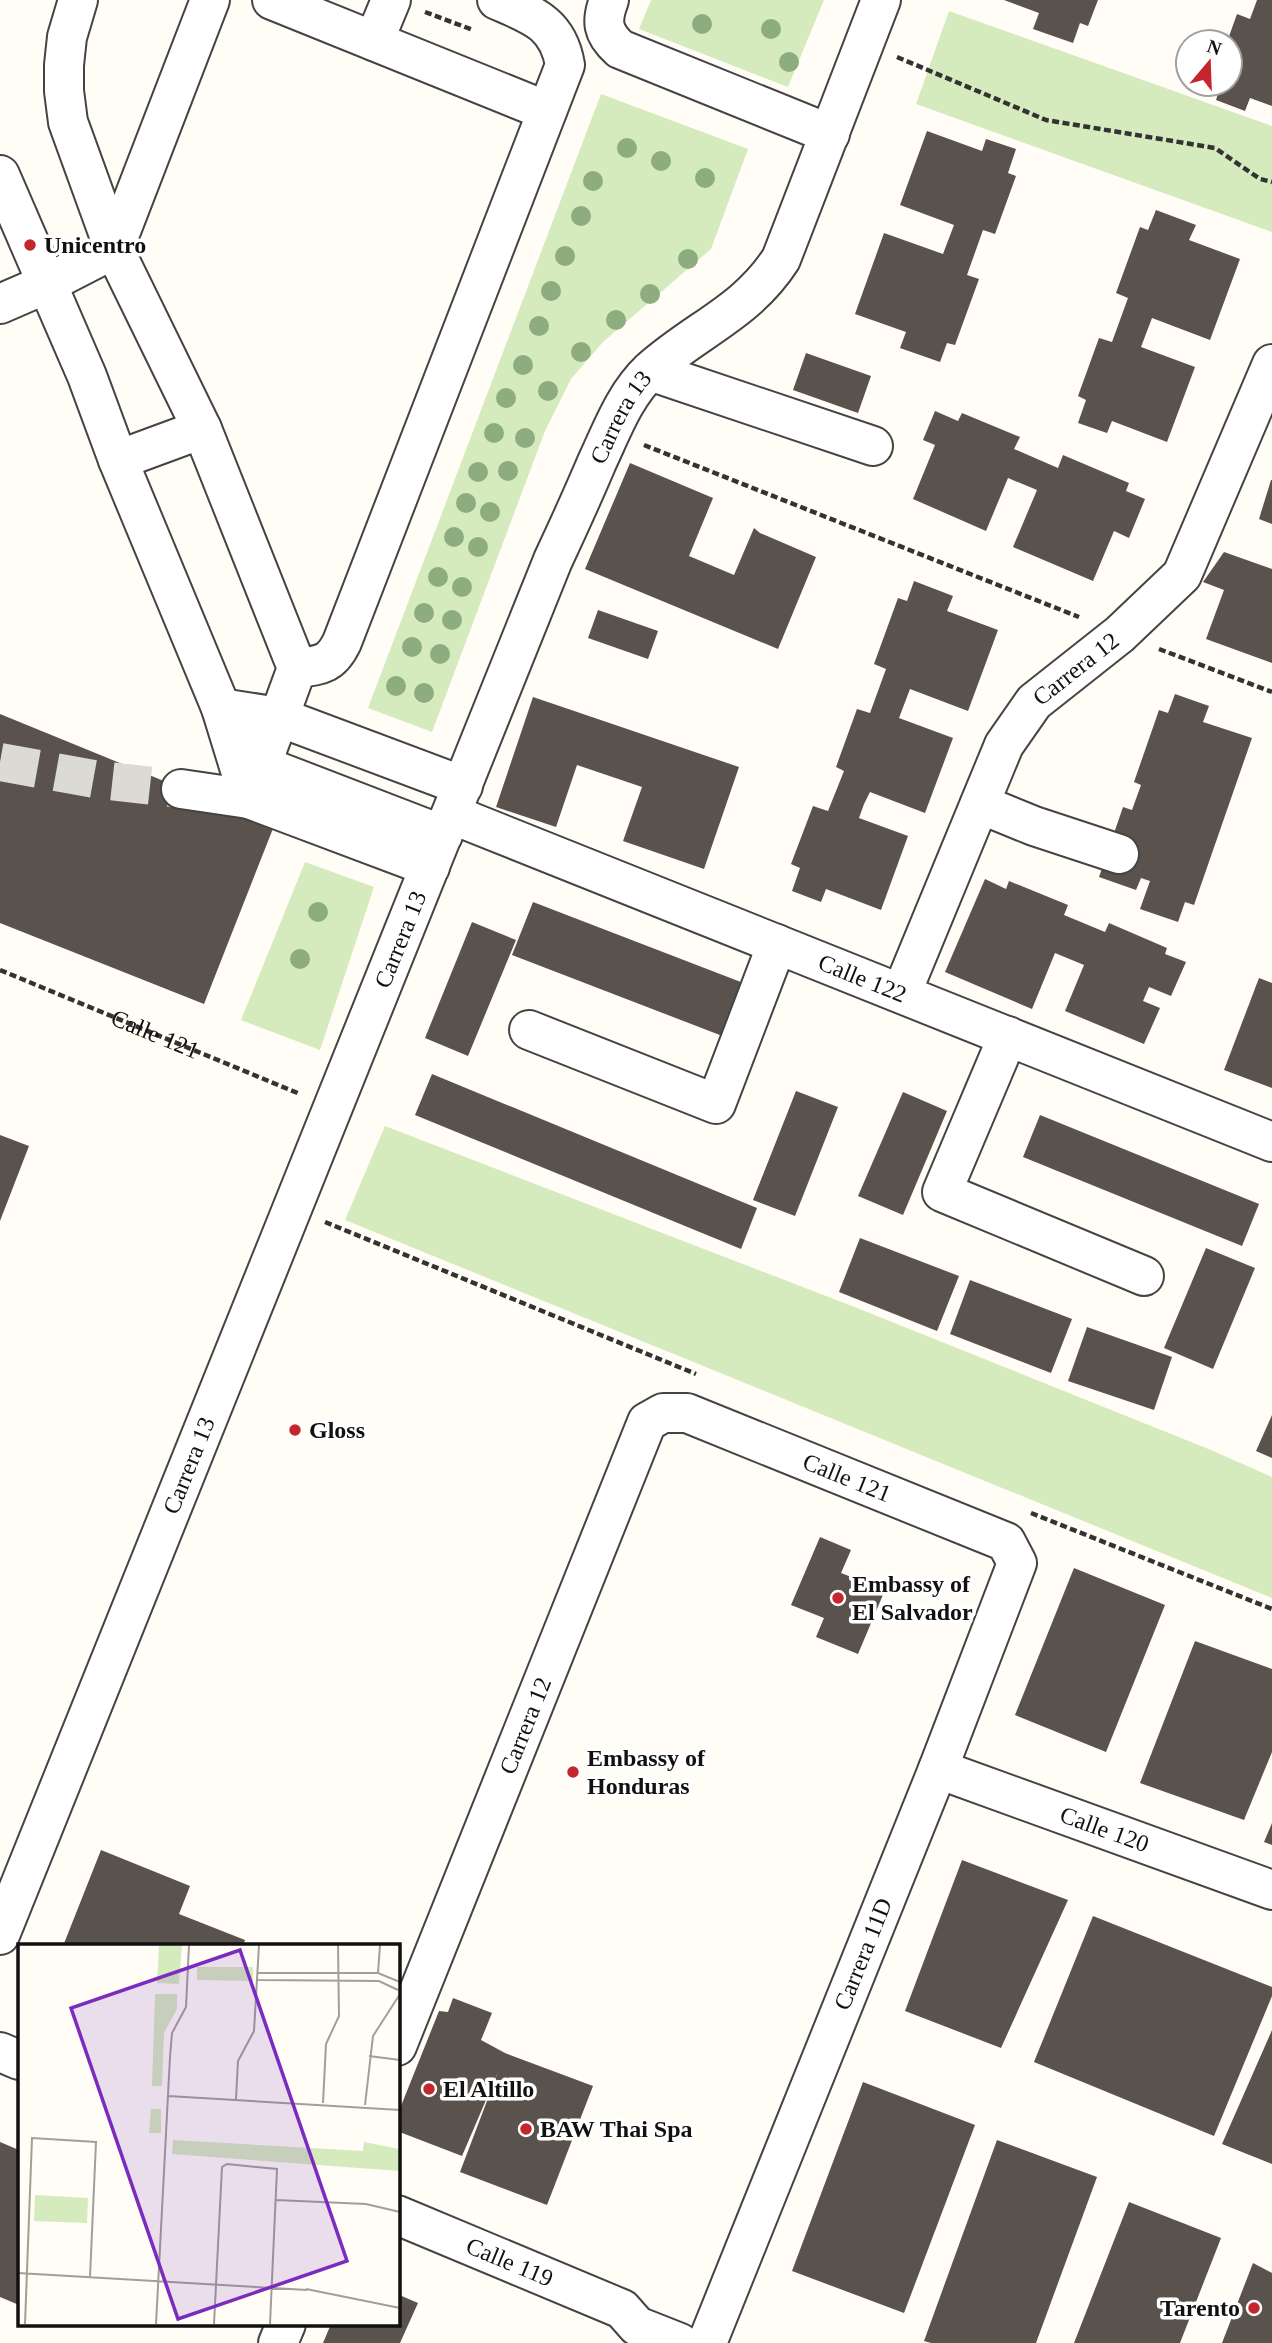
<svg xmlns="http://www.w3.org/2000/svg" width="1272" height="2343" font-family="Georgia,serif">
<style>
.green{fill:#d5ebbd}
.building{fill:#5a524d}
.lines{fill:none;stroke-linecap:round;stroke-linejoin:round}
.minor-tunnel{stroke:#dbdad3;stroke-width:38;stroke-dasharray:38 19;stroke-linecap:butt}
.minor-casing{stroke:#444;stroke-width:42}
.path{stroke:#333;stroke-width:4.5;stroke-dasharray:7 3.5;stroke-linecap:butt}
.minor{stroke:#fff;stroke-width:38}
.tree{fill:#8dad7f}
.poi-dot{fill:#c4262e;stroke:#fff;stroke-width:2.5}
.labels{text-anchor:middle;stroke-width:7;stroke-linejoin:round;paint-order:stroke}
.poi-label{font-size:24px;font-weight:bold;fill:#111;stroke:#fff;text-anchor:start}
.street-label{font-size:24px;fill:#111;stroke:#fff}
.inset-road{fill:none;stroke:#a09f9a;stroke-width:2}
.view{fill:#7b2cbf;fill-opacity:0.15;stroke:#7b2cbf;stroke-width:3.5}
.inset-edge{fill:none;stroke:#111;stroke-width:3.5}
</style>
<rect width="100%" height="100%" fill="#fffdf5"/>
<g class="green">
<path d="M651,0H824L788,87L639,29Z"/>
<path d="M949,11L1272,126V232L916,104Z"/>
<path d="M601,94L748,149L711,249L603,342L571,379L545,431L432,732L368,708Z"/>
<path d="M305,862L374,887L320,1050L241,1020Z"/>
<path d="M385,1126L857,1308L1211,1450L1272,1477V1598L345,1220Z"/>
</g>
<g class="building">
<path d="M1004,0H1098L1088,26L1080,23L1073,43L1033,29L1039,13Z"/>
<path d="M1257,0H1272V106L1250,98L1245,111L1216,100L1221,84H1230V42H1227L1237,14L1250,19Z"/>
<path d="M927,131L982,151L986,139L1016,149L1008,173L1016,176L995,234L983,230L967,275L979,279L955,345L947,343L940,362L900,348L906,332L855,314L884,233L943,254L954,225L900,205Z"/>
<path d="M1156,210L1196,225L1189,240L1240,259L1210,340L1152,318L1141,347L1195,367L1167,442L1112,421L1107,433L1078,423L1086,400L1078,396L1099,338L1112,342L1128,298L1116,293L1140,227L1148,230Z"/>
<path d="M806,353L871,376L858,413L793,390Z"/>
<path d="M935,411L958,421L962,413L1020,437L1014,449L1058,468L1063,455L1129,483L1126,491L1145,499L1129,538L1114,531L1093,581L1013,547L1037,490L1008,478L986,531L913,499L935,445L923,440Z"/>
<path d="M630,463L713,498L689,556L734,575L754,528L760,533L816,557L778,649L585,569Z"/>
<path d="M1271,480H1272V524L1259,519Z"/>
<path d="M1224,552L1272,569V663L1206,639L1224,590L1203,582Z"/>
<path d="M914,581L953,596L947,611L998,630L968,711L910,689L899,718L953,738L925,813L870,792L864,804L859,818L908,836L881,910L826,889L821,902L792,891L800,868L791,864L813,806L828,811L844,771L836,767L857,709L870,713L886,669L874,664L898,598L907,601Z"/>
<path d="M598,610L658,631L648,659L588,638Z"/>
<path d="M1175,694L1209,706L1203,722L1252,738L1194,905L1185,902L1178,922L1140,909L1150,881L1141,878L1136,890L1099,877L1123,807L1132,810L1141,785L1134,782L1159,710L1168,713Z"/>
<path d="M533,697L739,767L704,869L623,841L642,787L577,765L556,827L496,807Z"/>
<path d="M0,714L274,826L204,1004L0,923Z"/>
<path d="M985,879L1006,889L1009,881L1068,905L1064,915L1105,932L1109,923L1167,948L1165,954L1186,962L1171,996L1149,987L1143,1001L1160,1008L1144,1044L1065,1011L1084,965L1055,953L1032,1009L945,972Z"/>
<path d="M533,902L746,984L725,1037L512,955Z"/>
<path d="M472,922L516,940L468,1056L425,1038Z"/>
<path d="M1259,978L1272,983V1088L1224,1070Z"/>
<path d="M432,1074L757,1208L741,1249L415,1115Z"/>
<path d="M796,1091L838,1107L795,1216L753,1200Z"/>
<path d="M903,1092L947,1111L903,1215L858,1196Z"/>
<path d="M1040,1115L1259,1204L1242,1246L1023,1157Z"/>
<path d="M0,1135L29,1146L0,1221Z"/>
<path d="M860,1238L959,1276L937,1331L839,1292Z"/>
<path d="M1206,1248L1255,1268L1213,1369L1164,1348Z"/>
<path d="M970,1280L1072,1319L1051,1373L950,1334Z"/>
<path d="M1087,1327L1172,1357L1154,1410L1068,1381Z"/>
<path d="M1272,1415V1458L1256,1451Z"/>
<path d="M820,1537L851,1550L841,1573L885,1590L858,1654L816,1637L824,1618L791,1605Z"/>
<path d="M1074,1568L1165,1605L1106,1752L1015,1715Z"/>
<path d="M1195,1641L1272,1669V1752L1244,1820L1140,1783Z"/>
<path d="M1272,1823V1845L1264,1842Z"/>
<path d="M101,1850L190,1886L179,1914L245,1940L243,1946H63Z"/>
<path d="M962,1860L1068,1900L1001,2048L905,2011Z"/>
<path d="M1093,1916L1272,1987V1996L1214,2136L1034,2062Z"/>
<path d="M453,1998L492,2013L481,2040L505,2053L593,2086L547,2205L460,2172L498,2072L462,2156L397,2131V2116L439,2011L448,2012Z"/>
<path d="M1272,2030V2164L1222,2144Z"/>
<path d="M863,2082L975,2125L904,2313L792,2271Z"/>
<path d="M997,2140L1097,2177L1036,2343H931L924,2341Z"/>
<path d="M0,2142L19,2150V2305L0,2297Z"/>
<path d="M1129,2202L1221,2238L1180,2343H1074Z"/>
<path d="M1253,2263L1272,2273V2343H1222Z"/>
<path d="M397,2294L418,2303L400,2343H323L331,2324H397Z"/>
</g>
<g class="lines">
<path class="minor-tunnel" d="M0,762L100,780L181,789"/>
<defs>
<g id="minor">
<path d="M78,0L67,37L64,65V91L68,122L114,249L202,429L297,668L249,799"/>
<path d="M272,0L547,111"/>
<path d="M609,0C601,21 602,33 620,49L830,134"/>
<path d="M374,41L391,0"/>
<path d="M0,175L87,376L118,460L221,708L249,799"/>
<path d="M0,304L46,284L114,249L210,0"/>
<path d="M650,371L873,446"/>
<path d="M118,460L202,429"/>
<path d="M297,668C321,665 331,665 342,642L565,65C558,23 532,15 497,0"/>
<path d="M221,708L279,717L463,786"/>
<path d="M248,745L261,765L443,835"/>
<path d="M181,789L249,799L430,867"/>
<path d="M980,804L1034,826L1119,854"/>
<path id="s2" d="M451,814L1272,1142"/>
<path id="s3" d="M902,992L1004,745L1034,702L1120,634L1182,575L1272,364"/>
<path d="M529,1030L716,1104L777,944"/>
<path d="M1008,1036L942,1192L1144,1276"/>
<path id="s4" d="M938,1769L1272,1890"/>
<path id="s5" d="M0,1935L553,560C568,528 583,495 597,462C612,430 625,394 651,370C697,329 746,313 781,259L881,0"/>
<path id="s6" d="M397,2046L647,1422L663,1413H687L1006,1542L1017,1563L938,1769L707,2343"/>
<path d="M0,2052L19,2060"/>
<path id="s7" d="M397,2215L622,2309L637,2326L680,2343"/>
<path d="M278,2343L286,2324"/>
</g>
</defs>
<use href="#minor" class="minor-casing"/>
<g class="path">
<path d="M425,12L473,30"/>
<path d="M897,57L1046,120L1215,148L1260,179L1272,182"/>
<path d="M644,445L1079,617"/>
<path d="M1159,649L1272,692"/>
<path id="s1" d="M0,970L300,1094"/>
<path d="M325,1222L696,1374"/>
<path d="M1031,1513L1272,1609"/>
</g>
<use href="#minor" class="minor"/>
</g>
<g class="tree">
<circle cx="702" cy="24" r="10"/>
<circle cx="771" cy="29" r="10"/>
<circle cx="789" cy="62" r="10"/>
<circle cx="627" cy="148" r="10"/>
<circle cx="661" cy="161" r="10"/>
<circle cx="705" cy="178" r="10"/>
<circle cx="593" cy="181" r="10"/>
<circle cx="581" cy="216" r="10"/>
<circle cx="565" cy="256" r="10"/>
<circle cx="688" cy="259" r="10"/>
<circle cx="551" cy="291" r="10"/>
<circle cx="650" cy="294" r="10"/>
<circle cx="616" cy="320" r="10"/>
<circle cx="539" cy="326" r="10"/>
<circle cx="581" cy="352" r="10"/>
<circle cx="523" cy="365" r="10"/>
<circle cx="548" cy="391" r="10"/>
<circle cx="506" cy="398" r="10"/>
<circle cx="494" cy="433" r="10"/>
<circle cx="525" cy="438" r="10"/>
<circle cx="508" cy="471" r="10"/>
<circle cx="478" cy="472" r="10"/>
<circle cx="466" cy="503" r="10"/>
<circle cx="490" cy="512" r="10"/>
<circle cx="454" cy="537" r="10"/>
<circle cx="478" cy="547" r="10"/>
<circle cx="438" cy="577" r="10"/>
<circle cx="462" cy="587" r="10"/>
<circle cx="424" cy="613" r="10"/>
<circle cx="452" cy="620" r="10"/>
<circle cx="412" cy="647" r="10"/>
<circle cx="440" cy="654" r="10"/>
<circle cx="396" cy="686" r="10"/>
<circle cx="424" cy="693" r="10"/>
<circle cx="318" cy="912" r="10"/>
<circle cx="300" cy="959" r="10"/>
</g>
<g class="poi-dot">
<circle cx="30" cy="245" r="7"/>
<circle cx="295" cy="1430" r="7"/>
<circle cx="838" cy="1598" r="7"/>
<circle cx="573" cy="1772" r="7"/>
<circle cx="429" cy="2089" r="7"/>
<circle cx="526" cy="2129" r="7"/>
<circle cx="1254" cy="2308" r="7"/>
</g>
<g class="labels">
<g class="poi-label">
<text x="44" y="253">Unicentro</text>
<text x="309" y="1438">Gloss</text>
<text x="852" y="1592">Embassy of<tspan x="852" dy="28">El Salvador</tspan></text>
<text x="587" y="1766">Embassy of<tspan x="587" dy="28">Honduras</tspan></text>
<text x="443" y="2097">El Altillo</text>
<text x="540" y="2137">BAW Thai Spa</text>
<text x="1240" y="2316" text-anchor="end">Tarento</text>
</g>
<g class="street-label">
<text dy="8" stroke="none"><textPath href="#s5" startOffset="1640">Carrera 13</textPath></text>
<text dy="8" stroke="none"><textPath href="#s3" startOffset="373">Carrera 12</textPath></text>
<text dy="8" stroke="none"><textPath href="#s5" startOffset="1073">Carrera 13</textPath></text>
<text dy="8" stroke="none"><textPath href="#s2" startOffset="443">Calle 122</textPath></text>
<text dy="8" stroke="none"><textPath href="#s1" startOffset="168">Calle 121</textPath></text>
<text dy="8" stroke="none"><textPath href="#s5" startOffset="506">Carrera 13</textPath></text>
<text dy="8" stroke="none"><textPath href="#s6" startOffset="887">Calle 121</textPath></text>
<text dy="8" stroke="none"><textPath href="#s6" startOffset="345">Carrera 12</textPath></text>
<text dy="8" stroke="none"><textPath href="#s4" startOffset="177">Calle 120</textPath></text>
<text transform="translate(863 1954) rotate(-68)" y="8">Carrera 11D</text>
<text dy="8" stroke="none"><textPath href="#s7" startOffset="122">Calle 119</textPath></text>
</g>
</g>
<g transform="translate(18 1944)">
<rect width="382" height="382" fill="#fffdf5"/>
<path d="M141,1H164L161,40L139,39ZM179,23H235V37L179,36ZM137,50H159V65L146,89L144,142H134ZM133,165H143V189H131ZM155,196L345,207L346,198L381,205V227L154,210ZM17,251L70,254L69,279L16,277Z" fill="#d5ebbd"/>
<path class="inset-road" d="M240,29H360L382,38M360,29L362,1M240,36L361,37L380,46M351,112L382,116M150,152L382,166M218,155L220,117L236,87L241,1M305,159L308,100L321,72L320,1M347,161L355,92L382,50M258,256L348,260L382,268M0,329L289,346M288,345L382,364M7,380L14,194L78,198L72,333M138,380L152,113L154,89L168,63L171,1M196,380L204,223L209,220L259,225L252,380"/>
<path class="view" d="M222,6L329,317L160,375L53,64Z"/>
<rect width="382" height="382" class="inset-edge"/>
</g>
<g transform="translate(1209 63) rotate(19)"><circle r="33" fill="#ffffff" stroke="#a0a0a0" stroke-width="2"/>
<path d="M0-5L12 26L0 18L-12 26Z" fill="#c4262e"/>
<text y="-10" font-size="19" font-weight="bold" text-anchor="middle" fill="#111111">N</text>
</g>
</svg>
